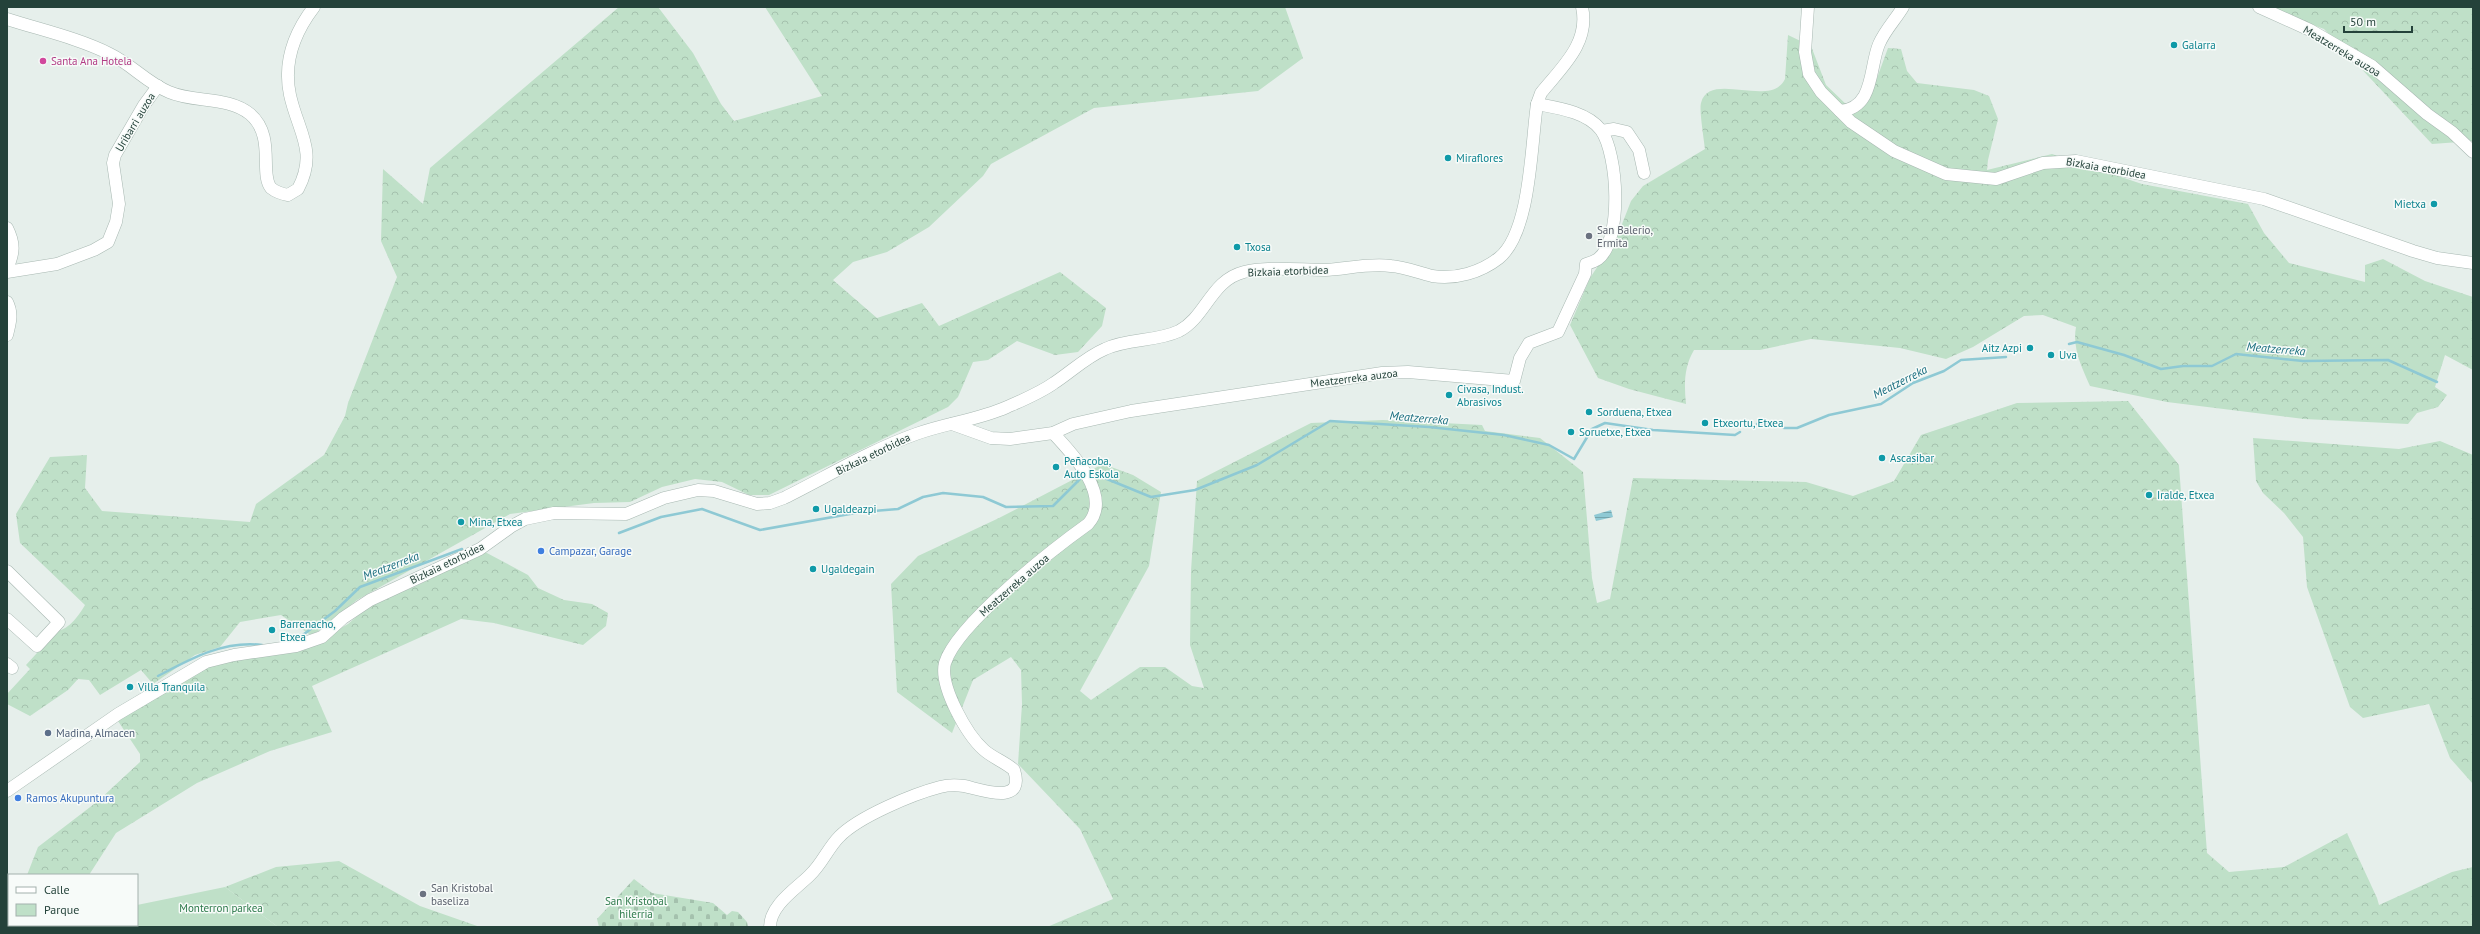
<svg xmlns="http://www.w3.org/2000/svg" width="2480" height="934" font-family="'PT Sans',sans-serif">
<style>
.green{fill:#bfe0c8}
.forest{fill:url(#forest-crowns)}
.cemetery{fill:url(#cemetery-stones)}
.water{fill:url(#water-rules)}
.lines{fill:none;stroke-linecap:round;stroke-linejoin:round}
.stream{stroke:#8ec9d4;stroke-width:2.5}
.minor-casing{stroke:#a8b8b2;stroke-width:13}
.minor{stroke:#fff;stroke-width:12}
.culture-dot{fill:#0f9aa8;stroke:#f7fbf9;stroke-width:1.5}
.hotel-dot{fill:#d1479c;stroke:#f7fbf9;stroke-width:1.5}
.worship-dot{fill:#6b7280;stroke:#f7fbf9;stroke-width:1.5}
.shop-dot{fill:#3f7fe0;stroke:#f7fbf9;stroke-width:1.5}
.service-dot{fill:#5c6f8a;stroke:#f7fbf9;stroke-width:1.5}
.labels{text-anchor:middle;stroke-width:3;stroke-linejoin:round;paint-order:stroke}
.culture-label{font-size:11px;fill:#0d838f;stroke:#f7fbf9;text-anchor:start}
.street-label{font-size:11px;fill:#24423a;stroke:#f7fbf9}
.hotel-label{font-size:11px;fill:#b23c85;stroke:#f7fbf9;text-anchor:start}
.worship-label{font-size:11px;fill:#5b616d;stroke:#f7fbf9;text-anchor:start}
.shop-label{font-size:11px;fill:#366cbe;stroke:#f7fbf9;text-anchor:start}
.service-label{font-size:11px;fill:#4e5e75;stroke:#f7fbf9;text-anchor:start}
.park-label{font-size:11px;fill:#2d7a4b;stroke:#f7fbf9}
.water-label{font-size:12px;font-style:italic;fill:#1c6f80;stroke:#f7fbf9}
</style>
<defs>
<pattern id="forest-crowns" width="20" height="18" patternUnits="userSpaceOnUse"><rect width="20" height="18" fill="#bfe0c8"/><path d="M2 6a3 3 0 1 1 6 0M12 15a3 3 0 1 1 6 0" fill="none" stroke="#a4c1ad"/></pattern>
<pattern id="cemetery-stones" width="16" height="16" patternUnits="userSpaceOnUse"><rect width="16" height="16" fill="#bfe0c8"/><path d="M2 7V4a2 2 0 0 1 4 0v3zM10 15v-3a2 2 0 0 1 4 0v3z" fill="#a4c1ad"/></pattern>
<pattern id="water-rules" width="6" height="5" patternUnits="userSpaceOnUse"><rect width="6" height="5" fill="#8ec9d4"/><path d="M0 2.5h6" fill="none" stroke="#74a5ad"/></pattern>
</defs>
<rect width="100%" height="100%" fill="#e6efeb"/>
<path class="green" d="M225,887L278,927H78V925H137V905Z"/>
<g class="forest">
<path d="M619,7H658L693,53L721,104L734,121L822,96L765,7H1285L1303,58L1258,91L1094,108L991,164L983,176L929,227L887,252L853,262L833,280L877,318L922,303L939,326L1060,272L1106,308L1102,326L1078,352L1055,355L1017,341L988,360L973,362L958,397L948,407L769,495H749L722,482L695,479L662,487L630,502L594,503L510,514L357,600L312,636L281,615L240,622L220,647L195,655L153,684L141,670L100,695L89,680L78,679L68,690L30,716L7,704V694L30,669L26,665L57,631C70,629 79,615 85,605L20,543L16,514L50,457L87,455L85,488L102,511L250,522L256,504L324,455L345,416L348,403L397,277L381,241L383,169L423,204L430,168Z"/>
<path d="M2263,7H2473V141L2432,144L2324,29Z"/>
<path d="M1788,35L1811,46L1826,85L1850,108L1869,100L1888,48L1901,49L1907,71L1917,83L1974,90L1989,96L1998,119L1988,160L1987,170L2052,154L2142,184L2248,204L2264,233L2289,263L2365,282V265L2383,259L2425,281L2473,297V370L2445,355L2435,387L2447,395L2438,407L2417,413L2408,424L2304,419L2167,402L2090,386C2082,368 2072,348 2076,327L2043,315L2024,316L1973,347L1946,359L1900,348L1811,339L1760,350H1694C1684,367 1684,384 1686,404L1629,389L1598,378L1570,325L1590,278L1617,237L1631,201L1643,186L1705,149C1704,139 1699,110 1701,103C1709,70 1771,109 1785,79Z"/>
<path d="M2128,401L2179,465L2207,853L2229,872L2284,867L2347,833L2377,898L2379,905L2452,872L2473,867V927H1047L1113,899L1080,829L1018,764L1022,704L1021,670L1011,657L973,680L952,733L897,692L891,584L918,556L999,518L1103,464L1133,475L1161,492L1149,566L1080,691L1091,700L1140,667H1165L1192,686L1204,688L1190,645L1191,571L1197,481L1311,423L1383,420L1482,425L1485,431L1540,438L1583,472L1592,578L1597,603L1610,599L1633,478L1806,482L1853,496L1894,481L1921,435L2017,403Z"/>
<path d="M2253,438L2399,449L2440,441L2473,455V784L2450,758L2429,704L2363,718L2350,707L2307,587L2303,537L2284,513L2263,493L2256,481Z"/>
<path d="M485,552L528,575L538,588L564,600L592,604L608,613L606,626L583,645L494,623L461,619L312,686L332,732L270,751L197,783L116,833L89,875H27L38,847L98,801L140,762V754L118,721L191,674L221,662L308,646L348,624L370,605L416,586Z"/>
<path d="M339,861L420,906L480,927H278L225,887L276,867Z"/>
</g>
<path class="cemetery" d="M634,879L652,893L713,903L727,915L732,911L738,912L747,922L748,927H599L597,919Z"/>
<path class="water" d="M1611,510L1613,517L1596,521L1594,515Z"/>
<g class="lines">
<g class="stream">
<path d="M2069,344L2077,342L2124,355L2161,369L2183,366H2212L2236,354L2303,361L2388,360L2437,382"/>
<path d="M1757,424L1775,422L1784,428H1797L1829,415L1881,404L1913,383L1944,371L1961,360L2006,357"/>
<path d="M1094,475L1102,477L1151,497L1195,490L1257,465L1330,421L1429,427L1504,435L1549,445L1574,459L1592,429L1605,423L1653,430L1735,435L1740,432"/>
<path d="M619,533L661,517L702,509L760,530L861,512L898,509L923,497L943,493L983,497L1006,507L1053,506L1080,479"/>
<path d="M287,641L296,640L335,611L360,587L462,549"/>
<path d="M158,676C190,659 224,640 262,645"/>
</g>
<defs>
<g id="minor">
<path d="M1808,7L1805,52L1809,74L1821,92L1851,122L1894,151L1946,174L1996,179L2043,163L2076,161L2264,199L2413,251L2437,258L2473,263"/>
<path d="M2259,7L2310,30L2372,66L2427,114L2452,132L2473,152"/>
<path d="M7,19C41,30 78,38 110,54C131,64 147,83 169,92C194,103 228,96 250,114C276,136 259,174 271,188C276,192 282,194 288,195L298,189C318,151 298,132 290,95C283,62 294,33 314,7"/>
<path d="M1840,111C1875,108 1869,67 1879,44C1885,30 1896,19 1903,7"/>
<path d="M1602,131L1614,129L1627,132L1639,150L1644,173"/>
<path d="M7,228C15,244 14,253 7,269"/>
<path d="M7,272L57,264L94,250L108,242L116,222L119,204L113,163L115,155L144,105L158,86"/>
<path d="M7,302C13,314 10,323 7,335"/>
<path d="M952,424L991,438L1010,439L1053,433L1073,424L1131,411L1382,373L1408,372L1514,381L1520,358L1529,343L1558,332L1585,274L1586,264C1590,263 1595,261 1598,259C1623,240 1618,154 1601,130C1587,112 1558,108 1537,104"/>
<path d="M7,571L59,622L37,646L7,619"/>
<path d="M7,664L12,668"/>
<path d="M7,791L118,714L206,662L234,655L296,646L322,637L343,618L370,600L480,549L512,526L525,519L554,513L626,514L664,498L698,490L714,491L757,504L770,503L784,498C828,476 871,450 916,434C946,423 978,420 1007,407C1023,400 1040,393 1054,383C1071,372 1086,357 1105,349C1128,338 1156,342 1179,331C1206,317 1211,280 1244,272C1270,266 1299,270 1325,270C1346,269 1369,263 1391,266C1405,267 1419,273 1432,276C1456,280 1481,272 1499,258C1531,232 1531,144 1537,104L1541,93C1562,67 1590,43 1582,7"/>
<path d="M770,927C770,905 796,889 810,875C822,864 828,848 839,837C858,817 913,794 940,787C948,785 956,785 964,786C980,789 1026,807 1014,770C1005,762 993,758 984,750C967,735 939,686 945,663C957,624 1053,549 1088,524C1113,496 1072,453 1053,433"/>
</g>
</defs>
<use href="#minor" class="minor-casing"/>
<use href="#minor" class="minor"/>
</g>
<g class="culture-dot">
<circle cx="2174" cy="45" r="4"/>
<circle cx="1448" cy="158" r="4"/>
<circle cx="2434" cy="204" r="4"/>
<circle cx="1237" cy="247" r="4"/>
<circle cx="2030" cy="348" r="4"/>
<circle cx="2051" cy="355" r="4"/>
<circle cx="1449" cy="395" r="4"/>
<circle cx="1589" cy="412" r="4"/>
<circle cx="1705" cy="423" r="4"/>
<circle cx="1571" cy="432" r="4"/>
<circle cx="1882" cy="458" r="4"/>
<circle cx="1056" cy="467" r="4"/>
<circle cx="2149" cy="495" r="4"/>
<circle cx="816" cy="509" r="4"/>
<circle cx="461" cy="522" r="4"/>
<circle cx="813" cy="569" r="4"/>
<circle cx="272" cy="630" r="4"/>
<circle cx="130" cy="687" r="4"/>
</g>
<circle class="hotel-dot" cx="43" cy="61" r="4"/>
<g class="worship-dot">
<circle cx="1589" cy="236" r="4"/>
<circle cx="423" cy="894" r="4"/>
</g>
<g class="shop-dot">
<circle cx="541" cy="551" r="4"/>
<circle cx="18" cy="798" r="4"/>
</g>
<circle class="service-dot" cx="48" cy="733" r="4"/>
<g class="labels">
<g class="culture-label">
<text x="2182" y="49">Galarra</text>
<text x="1456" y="162">Miraflores</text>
<text x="2426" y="208" text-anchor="end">Mietxa</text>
<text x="1245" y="251">Txosa</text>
<text x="2022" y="352" text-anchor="end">Aitz Azpi</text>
<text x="2059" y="359">Uva</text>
<text x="1457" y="393">Civasa, Indust.<tspan x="1457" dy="13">Abrasivos</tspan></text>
<text x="1597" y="416">Sorduena, Etxea</text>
<text x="1713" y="427">Etxeortu, Etxea</text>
<text x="1579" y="436">Soruetxe, Etxea</text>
<text x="1890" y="462">Ascasibar</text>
<text x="1064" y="465">Peñacoba,<tspan x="1064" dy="13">Auto Eskola</tspan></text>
<text x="2157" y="499">Iralde, Etxea</text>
<text x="824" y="513">Ugaldeazpi</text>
<text x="469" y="526">Mina, Etxea</text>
<text x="821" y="573">Ugaldegain</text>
<text x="280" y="628">Barrenacho,<tspan x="280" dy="13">Etxea</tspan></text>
<text x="138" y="691">Villa Tranquila</text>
</g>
<g class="street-label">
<text transform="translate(2342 51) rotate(31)" y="4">Meatzerreka auzoa</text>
<text transform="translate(135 122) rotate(-59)" y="4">Uribarri auzoa</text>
<text transform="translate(2106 168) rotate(10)" y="4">Bizkaia etorbidea</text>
<text transform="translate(1288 271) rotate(-2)" y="4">Bizkaia etorbidea</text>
<text transform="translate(1354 378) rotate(-7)" y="4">Meatzerreka auzoa</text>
<text transform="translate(873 454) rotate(-26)" y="4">Bizkaia etorbidea</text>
<text transform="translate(447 563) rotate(-26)" y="4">Bizkaia etorbidea</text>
<text transform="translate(1014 585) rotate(-41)" y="4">Meatzerreka auzoa</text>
</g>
<g class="hotel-label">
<text x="51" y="65">Santa Ana Hotela</text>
</g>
<g class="worship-label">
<text x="1597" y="234">San Balerio,<tspan x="1597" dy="13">Ermita</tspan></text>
<text x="431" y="892">San Kristobal<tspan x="431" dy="13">baseliza</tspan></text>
</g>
<g class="shop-label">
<text x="549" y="555">Campazar, Garage</text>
<text x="26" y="802">Ramos Akupuntura</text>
</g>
<g class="service-label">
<text x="56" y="737">Madina, Almacen</text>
</g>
<g class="park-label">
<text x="636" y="905">San Kristobal<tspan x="636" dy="13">hilerria</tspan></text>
<text x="221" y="912">Monterron parkea</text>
</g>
<g class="water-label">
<text transform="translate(2276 349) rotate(5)" y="4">Meatzerreka</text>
<text transform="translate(1900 382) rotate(-27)" y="4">Meatzerreka</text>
<text transform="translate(1419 418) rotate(5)" y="4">Meatzerreka</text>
<text transform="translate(391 566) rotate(-21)" y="4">Meatzerreka</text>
</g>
</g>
<rect width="2480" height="934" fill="none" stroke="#24423a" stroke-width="16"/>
<rect x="8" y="874" width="130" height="52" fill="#f7fbf9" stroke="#a3b1ad"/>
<rect x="16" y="887" width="20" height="6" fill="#ffffff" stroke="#a3b1ad"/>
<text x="44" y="894" font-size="12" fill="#24423a">Calle</text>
<rect x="16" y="904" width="20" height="12" fill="#bfe0c8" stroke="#a3b1ad"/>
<text x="44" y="914" font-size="12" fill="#24423a">Parque</text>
<path d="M2344 26v6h68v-6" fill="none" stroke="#24423a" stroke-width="2"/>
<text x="2350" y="26" font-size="12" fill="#24423a" stroke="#f7fbf9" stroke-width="3" paint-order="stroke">50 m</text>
</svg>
